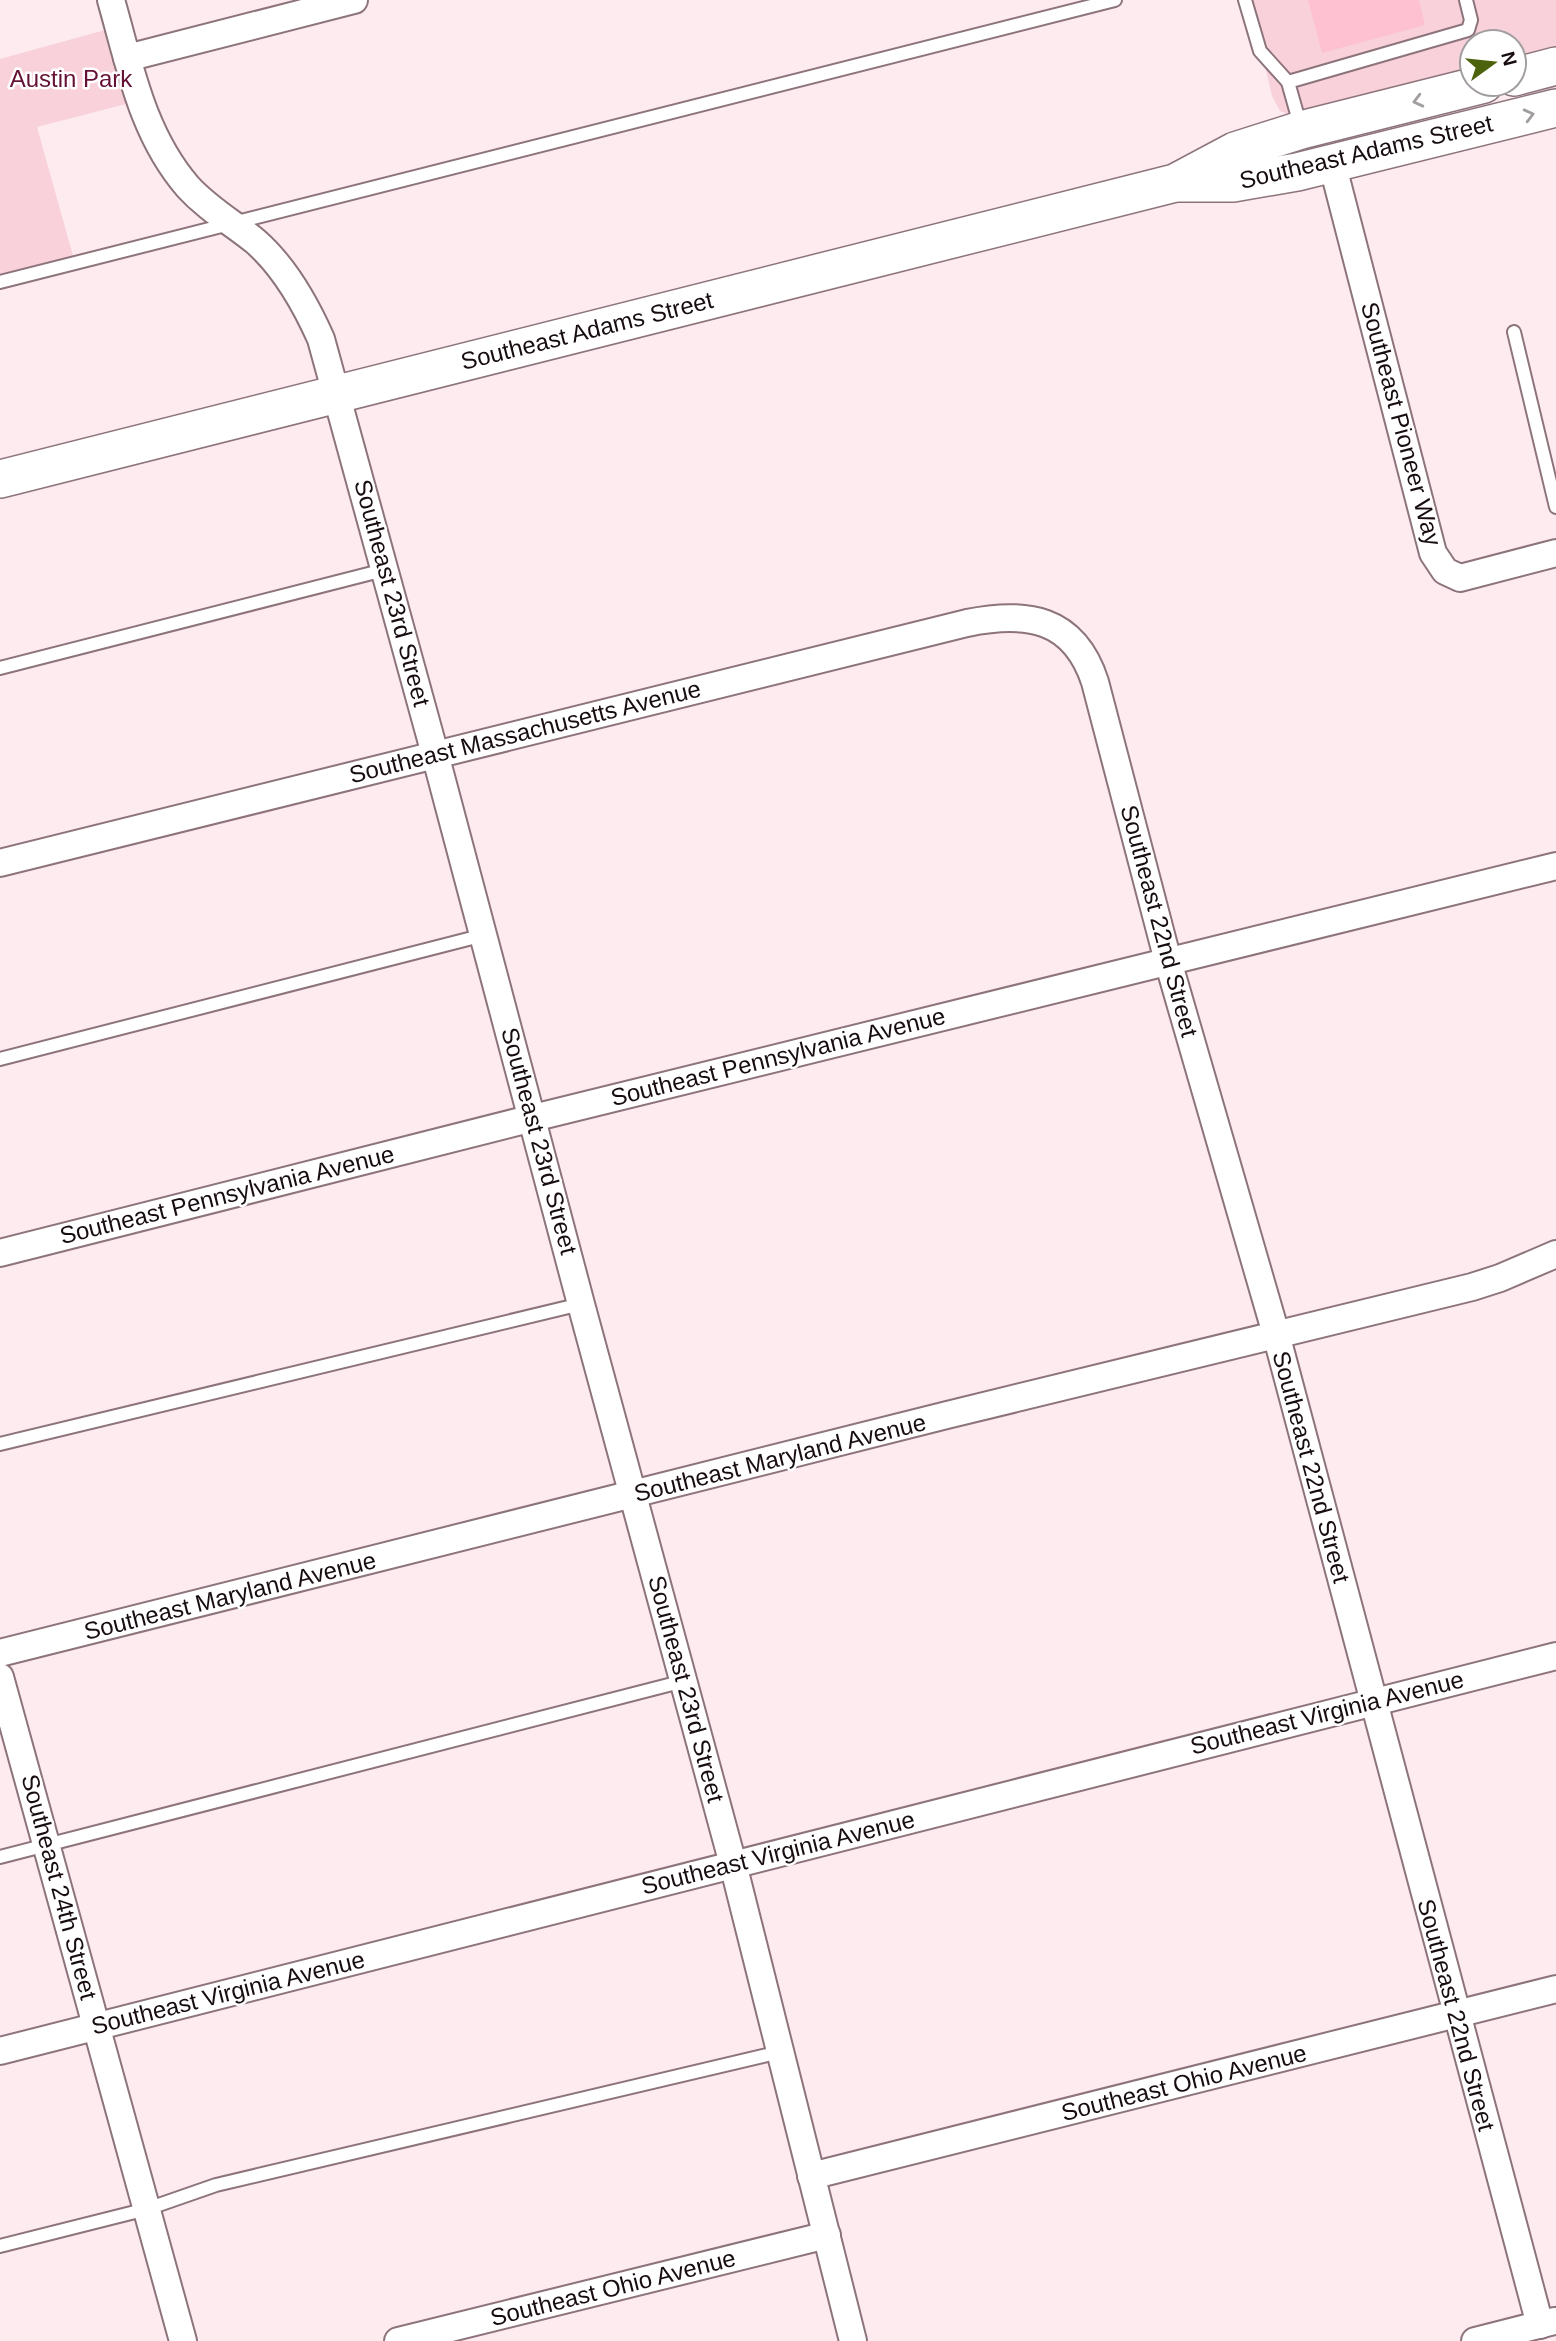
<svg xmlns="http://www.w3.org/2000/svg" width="1556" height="2341" font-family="Arial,sans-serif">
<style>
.green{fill:#f8d1db}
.building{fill:#fdc1d2}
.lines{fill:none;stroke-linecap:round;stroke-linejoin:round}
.lane-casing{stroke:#8d747b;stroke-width:16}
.street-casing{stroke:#8d747b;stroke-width:30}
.secondary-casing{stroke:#8d747b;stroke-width:40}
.lane{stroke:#fff;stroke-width:12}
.street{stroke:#fff;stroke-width:26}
.secondary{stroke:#fff;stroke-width:37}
.oneway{stroke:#a29e9f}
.labels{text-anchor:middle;stroke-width:5;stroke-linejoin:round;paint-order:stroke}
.park-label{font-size:24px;fill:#641135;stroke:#fff}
.street-label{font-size:24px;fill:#170d10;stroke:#fff}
</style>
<rect width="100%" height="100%" fill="#fdebf0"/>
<g class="green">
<path d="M1250,0H1556V47L1542,54L1514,61V42H1472V71L1295,117L1280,111L1272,96Z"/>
<path d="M105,30L126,104L37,127L73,256L0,274V59Z"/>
</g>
<path class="building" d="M1308,0H1419L1425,25L1322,53Z"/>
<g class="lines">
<defs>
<g id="lane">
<path d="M1245,0L1260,51L1288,82"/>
<path d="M1301,128L1288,82L1468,30L1471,20L1466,0"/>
<path d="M0,282L1115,0"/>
<path d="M1514,332L1556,507"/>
<path d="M0,668L384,570"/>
<path d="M0,1059L484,935"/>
<path d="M0,1444L581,1304"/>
<path d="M0,1857L684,1681"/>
<path d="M0,2246L147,2209L216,2185L780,2052"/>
</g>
<g id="street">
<path d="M111,0C130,66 142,134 188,187C208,209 233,223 255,241C285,267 305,303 321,339L435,754L581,1304L733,1864L853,2341"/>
<path d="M127,58L354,0"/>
<path d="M1332,163L1433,553L1445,571L1460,578L1556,553"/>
<path d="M0,863L967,623C1026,611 1074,617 1095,682L1168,961L1276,1334L1540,2325"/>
<path d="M0,1253L533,1118L1556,866"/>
<path d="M0,1653L947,1415L1472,1287L1500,1278L1556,1254"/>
<path d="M0,1677L183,2341"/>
<path d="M0,2051L1556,1656"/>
<path d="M811,2176L1556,1989"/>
<path d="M398,2341L827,2235"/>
<path d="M1475,2341L1554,2321"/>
</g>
<g id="secondary">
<path d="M1514,77L1556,66"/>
<path d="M1179,183H1233L1297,172L1556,108"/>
<path d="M0,479L1175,183L1235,151L1301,130L1484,84"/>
</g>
</defs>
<use href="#lane" class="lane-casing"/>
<use href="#street" class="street-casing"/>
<use href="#secondary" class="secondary-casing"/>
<use href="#lane" class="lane"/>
<use href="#street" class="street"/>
<use href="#secondary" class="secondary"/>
</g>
<defs><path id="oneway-chevron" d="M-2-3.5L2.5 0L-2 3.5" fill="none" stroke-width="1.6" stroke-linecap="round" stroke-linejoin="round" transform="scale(1.75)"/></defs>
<g class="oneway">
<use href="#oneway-chevron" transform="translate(1418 101) rotate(166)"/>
<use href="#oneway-chevron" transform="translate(1529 115) rotate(-14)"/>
</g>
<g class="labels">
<g class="park-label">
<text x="71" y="87">Austin Park</text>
</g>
<g class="street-label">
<text transform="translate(1366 152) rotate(-13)" y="8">Southeast Adams Street</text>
<text transform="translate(587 331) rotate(-14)" y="8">Southeast Adams Street</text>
<text transform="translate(1401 424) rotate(75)" y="8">Southeast Pioneer Way</text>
<text transform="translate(392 593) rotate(75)" y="8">Southeast 23rd Street</text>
<text transform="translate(525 732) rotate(-14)" y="8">Southeast Massachusetts Avenue</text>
<text transform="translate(1159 921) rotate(75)" y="8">Southeast 22nd Street</text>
<text transform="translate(778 1057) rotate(-14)" y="8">Southeast Pennsylvania Avenue</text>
<text transform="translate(539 1141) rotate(75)" y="8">Southeast 23rd Street</text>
<text transform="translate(227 1195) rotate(-14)" y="8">Southeast Pennsylvania Avenue</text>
<text transform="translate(780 1458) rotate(-14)" y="8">Southeast Maryland Avenue</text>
<text transform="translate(1311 1467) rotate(75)" y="8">Southeast 22nd Street</text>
<text transform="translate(230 1596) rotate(-14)" y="8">Southeast Maryland Avenue</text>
<text transform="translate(686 1689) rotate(75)" y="8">Southeast 23rd Street</text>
<text transform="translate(1327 1713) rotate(-14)" y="8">Southeast Virginia Avenue</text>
<text transform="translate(778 1853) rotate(-14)" y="8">Southeast Virginia Avenue</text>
<text transform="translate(59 1887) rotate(75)" y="8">Southeast 24th Street</text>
<text transform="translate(228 1993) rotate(-14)" y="8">Southeast Virginia Avenue</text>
<text transform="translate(1456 2015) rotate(75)" y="8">Southeast 22nd Street</text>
<text transform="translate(1184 2083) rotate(-14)" y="8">Southeast Ohio Avenue</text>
<text transform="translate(613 2288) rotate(-14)" y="8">Southeast Ohio Avenue</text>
</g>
</g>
<g transform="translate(1493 63) rotate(75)"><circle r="33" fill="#ffffff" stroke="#a29e9f" stroke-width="2"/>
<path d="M0-5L12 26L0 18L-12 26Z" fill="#4d620c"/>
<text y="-10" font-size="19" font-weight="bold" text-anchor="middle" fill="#170d10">N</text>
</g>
</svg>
